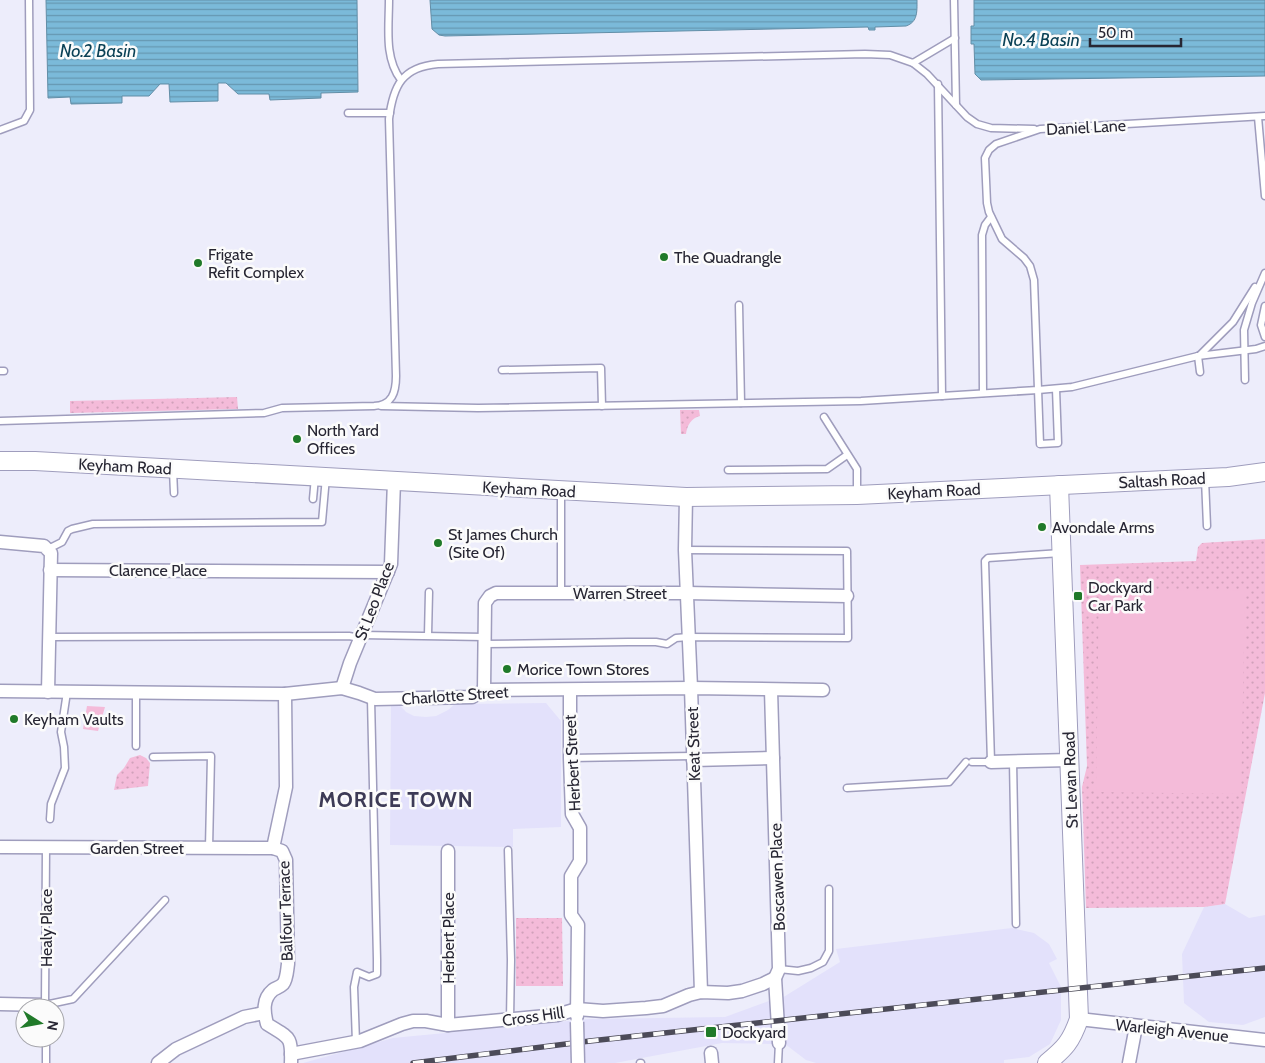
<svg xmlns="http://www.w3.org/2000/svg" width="1265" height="1063" font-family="Cabin,sans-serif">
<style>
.built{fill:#e3e1fb}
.green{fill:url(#green-dots)}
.pitch{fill:#f4bbd9}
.water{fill:url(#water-rules);stroke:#628ea7}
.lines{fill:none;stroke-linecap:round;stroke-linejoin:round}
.lane-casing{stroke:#9f9dbd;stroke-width:9}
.street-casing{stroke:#9f9dbd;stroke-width:15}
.secondary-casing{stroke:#9f9dbd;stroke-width:20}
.lane{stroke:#fff;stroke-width:6}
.street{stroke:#fff;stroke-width:12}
.secondary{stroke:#fff;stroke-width:18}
.rail-casing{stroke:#4c4b58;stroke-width:5.5}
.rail{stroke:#fbfbfb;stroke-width:4;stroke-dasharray:11;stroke-linecap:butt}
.street-bridge-casing{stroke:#9f9dbd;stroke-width:15;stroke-linecap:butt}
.street-bridge{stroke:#fff;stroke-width:12}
.poi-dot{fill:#207a29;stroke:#fbfbfb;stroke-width:2}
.labels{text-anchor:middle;stroke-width:5;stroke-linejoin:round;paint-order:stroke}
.street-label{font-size:16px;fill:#272633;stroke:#fbfbfb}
.poi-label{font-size:16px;fill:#272633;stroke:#fbfbfb;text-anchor:start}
.water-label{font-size:18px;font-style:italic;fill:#0b4156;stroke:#fbfbfb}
.district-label{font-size:21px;font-weight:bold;letter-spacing:1px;fill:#3d3b56;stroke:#fbfbfb}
</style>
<defs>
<pattern id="green-dots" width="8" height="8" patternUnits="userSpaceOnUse" patternTransform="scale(1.25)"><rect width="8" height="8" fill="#f4bbd9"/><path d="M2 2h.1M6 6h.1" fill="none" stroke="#d1a1bb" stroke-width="1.8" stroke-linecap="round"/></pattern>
<pattern id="water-rules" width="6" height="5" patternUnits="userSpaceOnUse" patternTransform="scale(1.25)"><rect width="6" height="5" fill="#7bbad9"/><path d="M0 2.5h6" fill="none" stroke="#6597b1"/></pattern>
</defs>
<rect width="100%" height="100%" fill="#ededfb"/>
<g class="built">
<path d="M546,703L561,721V827L513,829V847L390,845L391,705L399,704L406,712L414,716L426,717L436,716L448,710L455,704Z"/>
<path d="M1225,904L1249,918L1265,915V1017L1243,1025L1209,1022L1184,1003L1182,954L1204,907Z"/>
<path d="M1012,928L1034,933L1049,944L1057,959L1049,963L1061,987V1020L1050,1044L1029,1057L1004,1060V1063H816L806,1060L785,1044L782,998L840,962L836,949Z"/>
<path d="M769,1001L773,1014L774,1044L722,1043L615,1063H303L393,1038L589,1019L725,1017Z"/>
</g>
<g class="green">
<path d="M237,397L238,409L70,413V401Z"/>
<path d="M680,410H699L700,416C691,418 687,426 686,434H681Z"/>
<path d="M1265,539V693L1225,904L1204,907L1086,908L1082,787L1087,766L1080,565L1196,561L1198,547L1202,543Z"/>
<path d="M140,755L146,758L150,763L148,786L114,790L117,775L124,768L130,758Z"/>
<path d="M516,918H562L563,986H516Z"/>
</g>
<g class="pitch">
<path d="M1099,589L1245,591L1241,794L1096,792Z"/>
<path d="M87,706L105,707L98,731L83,729Z"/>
</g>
<g class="water">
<path d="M46,0H357L358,92L321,93V98L270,100L269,94H238L226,83H218V101L170,102L169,84H160L149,96H122V103L71,104L70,97L48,98Z"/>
<path d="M430,0H917C917,11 918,22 906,26L875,27V30H869L868,27L445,36L439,35L432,29Z"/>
<path d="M974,0H1265V76L981,80L975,74L974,44H971V26H974Z"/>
</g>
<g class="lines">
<defs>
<g id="lane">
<path d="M389,0C389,27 384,58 401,80"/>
<path d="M954,0L956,105"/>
<path d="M913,63L927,74L967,117L977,124L991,128L1034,129"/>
<path d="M938,84L942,396"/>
<path d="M348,113H390"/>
<path d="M1258,117L1265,196"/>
<path d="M0,130L24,121L30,110L29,0"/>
<path d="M739,305L741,403"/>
<path d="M1265,306L1261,325L1265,337"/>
<path d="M1198,356L1200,372"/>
<path d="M1199,356L1233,322L1255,287"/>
<path d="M502,370L601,368L602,406"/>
<path d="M0,371H4"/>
<path d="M1245,380L1244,330L1252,303L1265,273"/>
<path d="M1056,389L1058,443L1040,444L1034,280L1030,266L1024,258L1002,239L989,212L987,203L985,158L989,150L996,144L1040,129L1265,116"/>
<path d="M983,393L982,235L985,225L991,217"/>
<path d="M381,406L478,408L861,401L1038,390L1072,387L1198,356L1256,349L1265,346"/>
<path d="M824,417L857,469V493"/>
<path d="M0,421L264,413L282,408L374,406C392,405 396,393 396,376L389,119C393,86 402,67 438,64L865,54L890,55L913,63L955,38"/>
<path d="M173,470L174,493"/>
<path d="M728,470L827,469L847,455"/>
<path d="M1205,479L1207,526"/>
<path d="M561,492V593"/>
<path d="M313,499L315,477"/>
<path d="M48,549L62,542L68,531L72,529L93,524L322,522L326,477"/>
<path d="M361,635L485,637"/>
<path d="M428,635L429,592"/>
<path d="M49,637L349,636L360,638"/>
<path d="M485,644L628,642H656L667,644L676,638L688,637L848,638L847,551L685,550"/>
<path d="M136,746V693"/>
<path d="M153,757L211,756L209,848"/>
<path d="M570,758L693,756"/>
<path d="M1013,761L1016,924"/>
<path d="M972,762H991L985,561L988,558L1061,553"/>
<path d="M847,788L949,782L966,762"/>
<path d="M50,819L51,804L65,768L64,747L61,732L67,692"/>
<path d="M508,850L511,960L510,1020"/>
<path d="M779,969L798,971L811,968L823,962L829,951V889"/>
<path d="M45,1005L73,999L165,900"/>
<path d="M45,1006L46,847"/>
<path d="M46,1038V1063"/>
<path d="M356,1042L354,987L357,972L369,977L377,974V959L371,699"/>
<path d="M640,1063H641"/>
<path d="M778,1063L779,1043"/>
</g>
<g id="street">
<path d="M686,497L685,550L691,688L701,992"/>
<path d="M0,542L44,546L51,553L48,692"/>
<path d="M50,570L388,572"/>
<path d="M342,688L350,663L391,564L394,481"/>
<path d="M484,690L485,603L490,596L496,593H687L847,596"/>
<path d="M570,690V758L572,814L580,828V861L571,876V915L578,925L577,1016"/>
<path d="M771,690L779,969L775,978L779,1043"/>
<path d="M0,691L285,694L342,688L359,693L375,699L472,697L484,690L691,688L823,690"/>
<path d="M285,694L286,787L273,848L282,851L286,860L288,964C287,970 287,979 283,984C280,987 276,988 273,990C262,999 264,1012 267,1024C289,1038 292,1035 291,1063"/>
<path d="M693,760L773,758"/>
<path d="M991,762L1070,760"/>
<path d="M0,847L273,848"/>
<path d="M448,851V1025"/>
<path d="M0,1004L45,1005"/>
<path d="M1079,1019L1265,1040"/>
<path d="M711,1053L712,1063"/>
<path d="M291,1054L360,1041L402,1024L413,1021H426L448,1025L557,1015L577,1009L603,1011L646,1008L663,1006L689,995L701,992L728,993L742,991L763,984L775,978"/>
<path d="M158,1063L176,1049L244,1017L264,1013"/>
<path d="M1129,1063L1136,1026"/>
</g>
<g id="secondary">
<path d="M0,461H35L686,497L857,495L1228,477L1265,472"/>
<path d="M1047,1063C1065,1048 1071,1042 1079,1019L1059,485"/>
</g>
</defs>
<use href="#lane" class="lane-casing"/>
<use href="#street" class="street-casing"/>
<use href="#secondary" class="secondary-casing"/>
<use href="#lane" class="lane"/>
<use href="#street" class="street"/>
<use href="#secondary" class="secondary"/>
<defs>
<path id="rail" d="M413,1063L590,1041L1265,968"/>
</defs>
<use href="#rail" class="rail-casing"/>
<use href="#rail" class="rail"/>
<defs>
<path id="street-bridge" d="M577,1022L578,1063"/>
</defs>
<use href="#street-bridge" class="street-bridge-casing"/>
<use href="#street-bridge" class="street-bridge"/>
</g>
<g class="poi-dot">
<circle cx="664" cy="257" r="5"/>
<circle cx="198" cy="263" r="5"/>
<circle cx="297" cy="439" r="5"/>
<circle cx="1042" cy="527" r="5"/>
<circle cx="438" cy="543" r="5"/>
<rect x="1073" y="591" width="10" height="10" rx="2.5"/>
<circle cx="507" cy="669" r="5"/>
<circle cx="14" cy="719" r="5"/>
<rect x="705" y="1026" width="12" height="12" rx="2.5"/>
</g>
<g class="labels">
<g class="street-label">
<text transform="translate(1086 127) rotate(-3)" y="6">Daniel Lane</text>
<text transform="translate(125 466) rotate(3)" y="6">Keyham Road</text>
<text transform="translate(1162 480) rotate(-3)" y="6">Saltash Road</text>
<text transform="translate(529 489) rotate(3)" y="6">Keyham Road</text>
<text transform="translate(934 491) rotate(-3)" y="6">Keyham Road</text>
<text x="158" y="576">Clarence Place</text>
<text x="620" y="599">Warren Street</text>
<text transform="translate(374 601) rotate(-69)" y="6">St Leo Place</text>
<text transform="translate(455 695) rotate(-4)" y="6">Charlotte Street</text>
<text transform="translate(693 744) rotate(-92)" y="6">Keat Street</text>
<text transform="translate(572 763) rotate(-93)" y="6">Herbert Street</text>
<text transform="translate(1070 780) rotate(-92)" y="6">St Levan Road</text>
<text x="137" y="854">Garden Street</text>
<text transform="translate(777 877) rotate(-92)" y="6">Boscawen Place</text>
<text transform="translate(285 911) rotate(-92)" y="6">Balfour Terrace</text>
<text transform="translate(46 928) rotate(-90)" y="6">Healy Place</text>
<text transform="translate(448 938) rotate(-90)" y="6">Herbert Place</text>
<text transform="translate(533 1016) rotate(-8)" y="6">Cross Hill</text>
<text transform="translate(1172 1030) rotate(6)" y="6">Warleigh Avenue</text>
</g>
<g class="poi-label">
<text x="208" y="260">Frigate<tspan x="208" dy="18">Refit Complex</tspan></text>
<text x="674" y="263">The Quadrangle</text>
<text x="307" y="436">North Yard<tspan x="307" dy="18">Offices</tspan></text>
<text x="1052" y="533">Avondale Arms</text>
<text x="448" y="540">St James Church<tspan x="448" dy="18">(Site Of)</tspan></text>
<text x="1088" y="593">Dockyard<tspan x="1088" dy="18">Car Park</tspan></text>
<text x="517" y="675">Morice Town Stores</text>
<text x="24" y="725">Keyham Vaults</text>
<text x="722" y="1038">Dockyard</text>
</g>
<g class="water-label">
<text x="1041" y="46">No.4 Basin</text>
<text x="98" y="57">No.2 Basin</text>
</g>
<g class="district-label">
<text x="396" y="807">MORICE TOWN</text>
</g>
</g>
<g transform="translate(40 1023) rotate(101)"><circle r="24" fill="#fbfbfb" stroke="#a6a6ab"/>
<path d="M0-4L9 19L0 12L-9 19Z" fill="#207a29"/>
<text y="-8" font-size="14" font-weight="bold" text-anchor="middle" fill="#272633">N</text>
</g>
<path d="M1090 38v8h91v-8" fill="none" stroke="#272633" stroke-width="2.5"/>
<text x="1098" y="38" font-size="15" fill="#272633" stroke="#fbfbfb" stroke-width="4" paint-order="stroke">50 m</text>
</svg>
